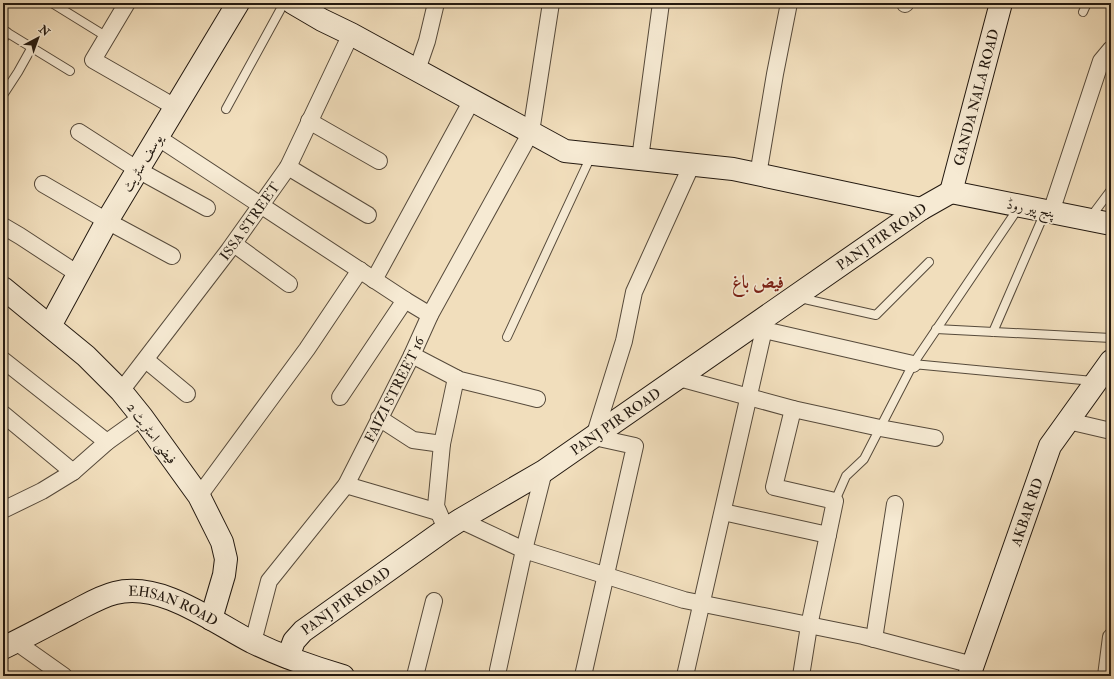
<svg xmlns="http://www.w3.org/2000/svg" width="1114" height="679" font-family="'IM FELL Double Pica',Amiri,serif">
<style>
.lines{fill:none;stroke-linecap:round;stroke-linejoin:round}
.lane-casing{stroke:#564a3b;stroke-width:10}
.street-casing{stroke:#564a3b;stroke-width:18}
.secondary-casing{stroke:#231910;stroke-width:24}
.lane{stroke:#f6ead3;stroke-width:8}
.street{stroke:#f6ead3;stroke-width:16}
.secondary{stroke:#f6ead3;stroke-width:22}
.labels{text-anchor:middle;stroke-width:3.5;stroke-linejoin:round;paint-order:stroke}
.street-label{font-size:14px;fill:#231910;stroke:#f6ead3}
.district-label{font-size:18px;font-weight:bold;fill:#7a1f14;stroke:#f6ead3}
</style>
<rect width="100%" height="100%" fill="#f1debc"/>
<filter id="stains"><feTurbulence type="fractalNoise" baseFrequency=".005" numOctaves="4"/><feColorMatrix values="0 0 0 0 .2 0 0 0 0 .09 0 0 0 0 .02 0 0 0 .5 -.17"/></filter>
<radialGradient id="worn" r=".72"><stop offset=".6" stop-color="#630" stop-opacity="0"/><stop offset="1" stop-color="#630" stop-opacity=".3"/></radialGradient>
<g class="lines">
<defs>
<g id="lane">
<path d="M52,3L107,37"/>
<path d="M1083,12L1087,3"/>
<path d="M3,30L70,71"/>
<path d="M3,40L7,32"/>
<path d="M3,95L18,72L32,47"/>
<path d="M226,109L284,3"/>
<path d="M1090,218L1111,190"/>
<path d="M800,298L876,315L929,262"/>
<path d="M936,329L1111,338"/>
<path d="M993,332L1045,212"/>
<path d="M507,337L591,156"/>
<path d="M913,364L1093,381"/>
<path d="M835,501L846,476L864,459L913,364L1019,207"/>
</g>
<g id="street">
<path d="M127,3L93,60L175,107"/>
<path d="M905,4L906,3"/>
<path d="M417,70L427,41L436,3"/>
<path d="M309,121L379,161"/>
<path d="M79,132L138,170L207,208"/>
<path d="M157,137L405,300L430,315"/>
<path d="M640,159L661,3"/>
<path d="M288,167L368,215"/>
<path d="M758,175L775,74L789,3"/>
<path d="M43,184L107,221L172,256"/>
<path d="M1051,212L1101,61L1111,49"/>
<path d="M3,226L20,236L78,274"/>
<path d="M234,244L289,284"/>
<path d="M374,280L472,100"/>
<path d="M764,330L913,364"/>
<path d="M412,355L460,380L537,399"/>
<path d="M3,360L107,442"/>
<path d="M146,360L187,394"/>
<path d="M679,378L793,409L774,487L835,501L809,626L801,676"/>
<path id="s1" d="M121,391L229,250L288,167L351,34"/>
<path d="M340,397L405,300"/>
<path d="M793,409L880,428L935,438"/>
<path d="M3,414L73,472"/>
<path d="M379,418L413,440L442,444L436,506L446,529"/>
<path d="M1068,421L1111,431"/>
<path d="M442,444L456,378"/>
<path d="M346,485L438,512"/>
<path d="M199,496L307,349L360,270"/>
<path d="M3,510L42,491L73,472L107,442L142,417"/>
<path d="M723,512L828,535"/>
<path d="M460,520L524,550L684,600L863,636L973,665"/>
<path d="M874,639L895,504"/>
<path d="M16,642L64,676"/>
<path id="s2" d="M253,642L269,581L346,485L412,355L430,315L531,132L551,3"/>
<path d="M498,670L524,550L544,471"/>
<path d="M415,676L434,601"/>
<path d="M583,676L635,446L594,437L624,341L634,292L692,164"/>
<path d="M685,676L767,316"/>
<path d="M1106,676L1111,637"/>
</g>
<g id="secondary">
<path d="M293,3L322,20L351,34L565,151L733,169L921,209"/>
<path id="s3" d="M951,192L1001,3"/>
<path d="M951,192L1111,224"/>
<path d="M3,288L86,356L121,391L142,417L199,496L222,542L226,559L224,575L211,619"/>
<path d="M50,326L107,221L238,3"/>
<path id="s4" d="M3,648C26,637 48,625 71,613C85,606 99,597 115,593C161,581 213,622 252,642C281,656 312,667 343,676"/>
<path id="s5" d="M288,657L294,641L303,631L446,529L460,520L544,471L921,209L951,192"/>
<path id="s6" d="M969,676L1050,446L1111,361"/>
</g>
</defs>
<use href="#lane" class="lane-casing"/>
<use href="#street" class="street-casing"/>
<use href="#secondary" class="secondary-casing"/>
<use href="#lane" class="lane"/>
<use href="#street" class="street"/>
<use href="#secondary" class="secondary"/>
</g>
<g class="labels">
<g class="street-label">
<text dy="5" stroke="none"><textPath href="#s3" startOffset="98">GANDA NALA ROAD</textPath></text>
<text transform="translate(142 163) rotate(-59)" y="5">یوسف سٹریٹ</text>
<text transform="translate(1031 208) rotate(11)" y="5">پنج پیر روڈ</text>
<text dy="5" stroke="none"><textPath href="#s1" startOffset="213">ISSA STREET</textPath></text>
<text dy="5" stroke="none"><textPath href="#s5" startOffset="731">PANJ PIR ROAD</textPath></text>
<text dy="5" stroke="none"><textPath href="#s2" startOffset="293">FAIZI STREET 16</textPath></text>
<text dy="5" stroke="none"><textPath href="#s5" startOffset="407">PANJ PIR ROAD</textPath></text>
<text transform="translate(152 433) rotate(53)" y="5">فیضی اسٹریٹ 2</text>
<text dy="5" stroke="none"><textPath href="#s6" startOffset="174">AKBAR RD</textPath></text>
<text dy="5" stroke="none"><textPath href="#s5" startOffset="83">PANJ PIR ROAD</textPath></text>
<text dy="5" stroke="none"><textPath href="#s4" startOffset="186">EHSAN ROAD</textPath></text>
</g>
<g class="district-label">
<text x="758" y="288">فیض باغ</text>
</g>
</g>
<rect width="1114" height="679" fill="none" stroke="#f1debc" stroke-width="16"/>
<rect x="4" y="4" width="1106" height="671" fill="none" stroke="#231910" stroke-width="2"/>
<rect x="8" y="8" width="1098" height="663" fill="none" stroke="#231910"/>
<g transform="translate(38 38) rotate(41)" stroke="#f6ead3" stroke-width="3" paint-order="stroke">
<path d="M0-3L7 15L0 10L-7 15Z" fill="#231910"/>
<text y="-6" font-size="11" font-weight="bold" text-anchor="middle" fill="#231910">N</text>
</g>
<rect width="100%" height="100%" filter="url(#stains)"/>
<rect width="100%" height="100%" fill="url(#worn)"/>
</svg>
